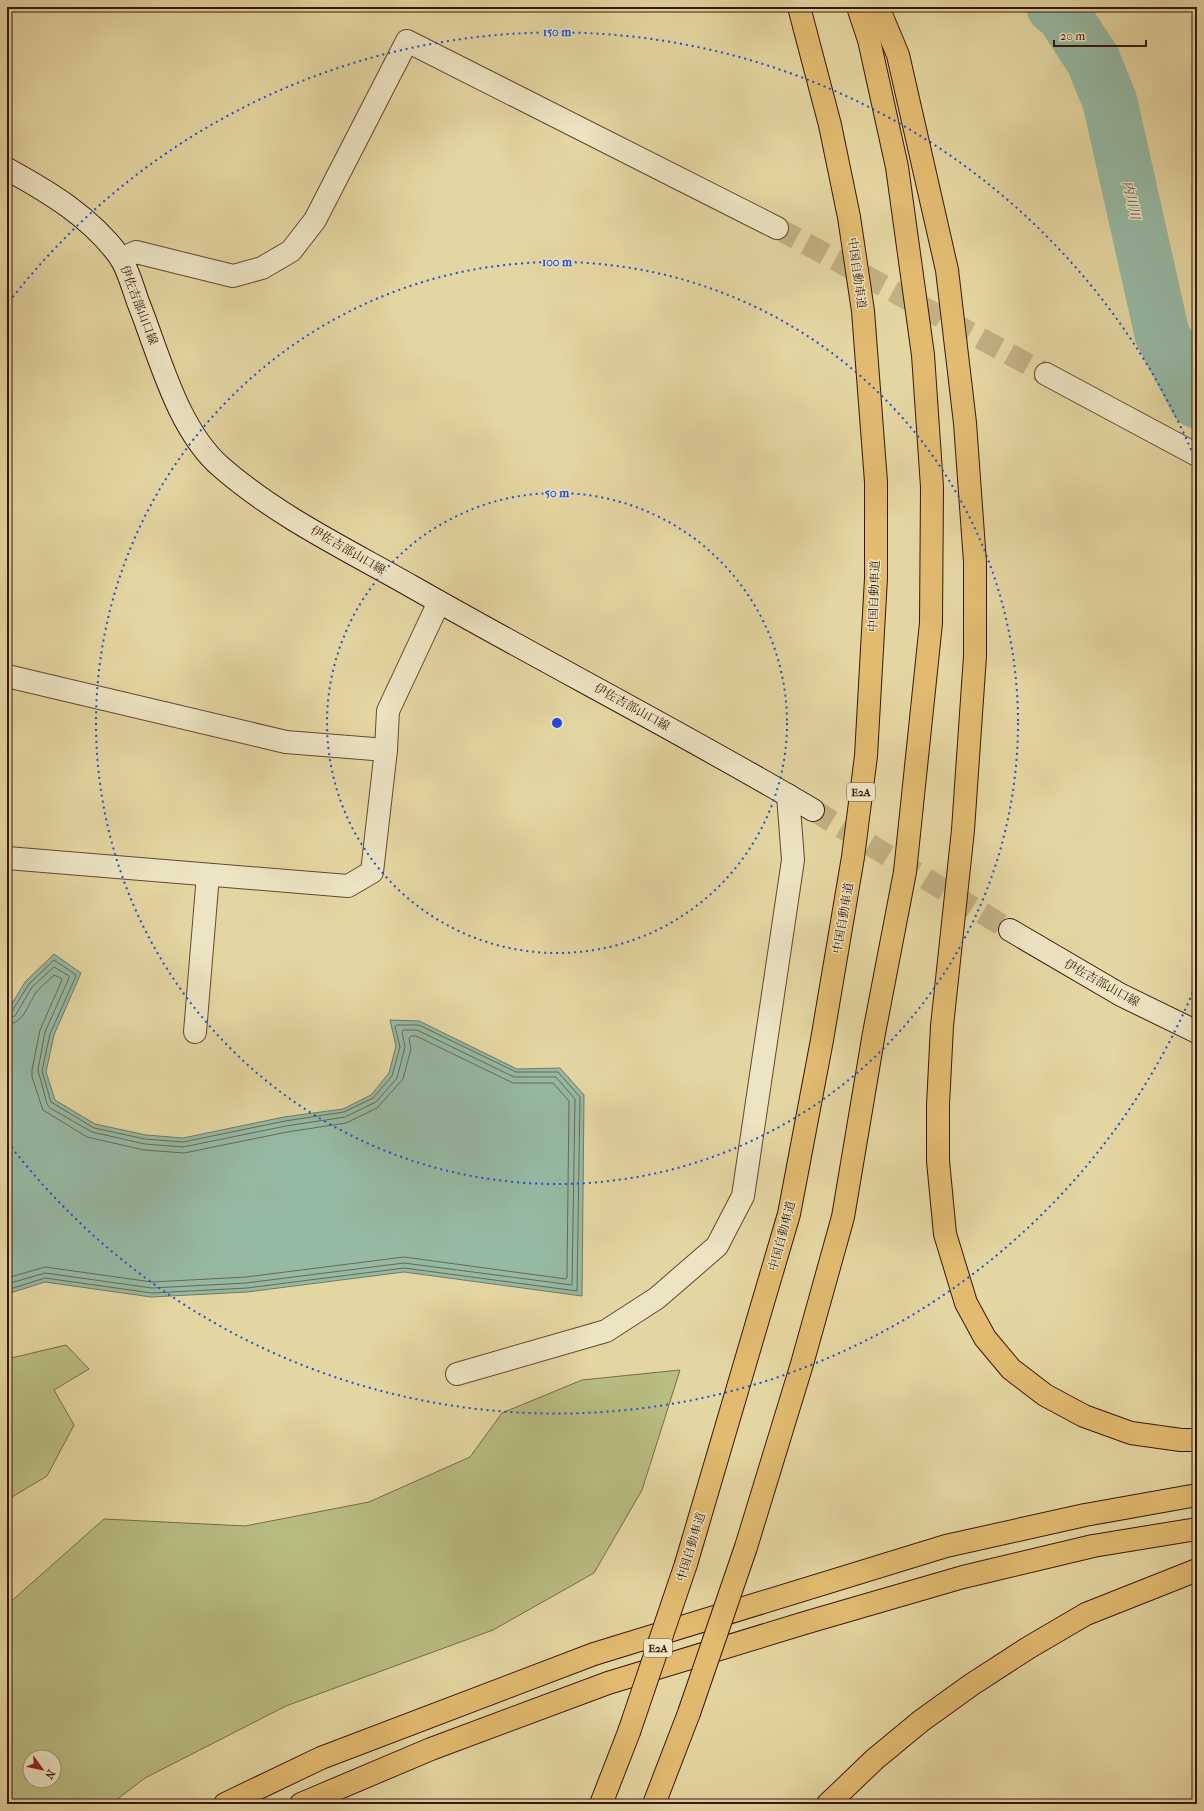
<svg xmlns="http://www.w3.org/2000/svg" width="1204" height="1811" font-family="'IM FELL French Canon','Noto Serif JP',serif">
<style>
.green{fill:#b9bd82;stroke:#796a44;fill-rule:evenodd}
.water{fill:#96b9a3;stroke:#717865}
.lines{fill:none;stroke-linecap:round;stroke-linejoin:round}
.shore{stroke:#686855;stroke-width:1}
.river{stroke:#96b9a3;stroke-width:55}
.street-tunnel{stroke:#c2b083;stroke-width:22;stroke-dasharray:22 11;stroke-linecap:butt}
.secondary-tunnel{stroke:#c2b083;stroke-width:22;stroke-dasharray:22 11;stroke-linecap:butt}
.street-casing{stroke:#64472e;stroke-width:24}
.secondary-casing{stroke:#391707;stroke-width:24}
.highway-casing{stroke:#391707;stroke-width:24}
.street{stroke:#ede4c3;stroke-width:22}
.secondary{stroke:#ede4c3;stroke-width:22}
.highway{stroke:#e2bb71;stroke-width:22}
.highway-bridge-casing{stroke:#391707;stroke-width:24;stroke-linecap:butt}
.highway-bridge{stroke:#e2bb71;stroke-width:22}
.ring{fill:none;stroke:#1d4ed8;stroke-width:2;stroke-dasharray:2 4}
.labels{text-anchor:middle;stroke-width:3;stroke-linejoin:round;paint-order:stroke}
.shield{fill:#ede4c3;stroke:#6f543f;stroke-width:1}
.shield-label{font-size:11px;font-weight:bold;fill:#391707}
.street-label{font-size:12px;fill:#391707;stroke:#ede4c3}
.water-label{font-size:13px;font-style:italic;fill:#554836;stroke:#ede4c3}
.centre{fill:#1d4ed8;stroke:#ede4c3;stroke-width:2}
.ring-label{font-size:12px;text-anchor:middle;font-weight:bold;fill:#1d4ed8;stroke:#ede4c3;stroke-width:3;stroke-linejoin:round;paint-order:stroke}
</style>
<rect width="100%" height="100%" fill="#e4d6a2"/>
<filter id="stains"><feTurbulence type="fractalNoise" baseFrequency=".005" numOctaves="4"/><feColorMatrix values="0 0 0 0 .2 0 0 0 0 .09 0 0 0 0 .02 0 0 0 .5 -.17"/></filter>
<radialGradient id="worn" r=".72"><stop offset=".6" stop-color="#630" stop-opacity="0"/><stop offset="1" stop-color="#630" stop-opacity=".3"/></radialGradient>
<g class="green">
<path d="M66,1345L89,1369L54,1390L74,1425L47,1476L7,1500V1359Z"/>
<path d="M680,1370L642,1490L594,1573L493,1630L286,1706L145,1778L111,1804H7V1605L104,1519L245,1526L369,1502L470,1457L502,1413L582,1380ZM30,1757H54V1781H30Z"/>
</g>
<path class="water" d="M54,954L81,973L54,1035L46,1072L55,1100L95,1124L146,1135L183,1138L284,1117L343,1109L371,1095L389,1073L396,1046L390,1020L419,1021L517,1069L560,1068L584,1095L582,1296L404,1272L247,1292L151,1297L45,1282L7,1294V1012L25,982Z"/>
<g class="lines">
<g class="shore">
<path d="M7,1013L12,1011L29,984L54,960L75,974L76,976L50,1034L42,1071L51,1102L94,1128L145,1139L183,1142L285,1121L344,1112L373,1098L392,1076L400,1047L395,1027L397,1025H419L516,1072H558L580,1097L577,1291L404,1268L247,1288L152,1293L45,1278L7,1290"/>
<path d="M7,1018L15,1016L32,987L54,967L69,976V978L45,1032L38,1070L47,1104L50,1108L92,1132L145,1144L183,1147L286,1126L345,1117L376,1102L397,1078L405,1047L402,1032L403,1030H417L514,1077H556L575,1099L572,1285L404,1263L246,1283L152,1288L45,1273L7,1284"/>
<path d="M7,1024C25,1024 28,1002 38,990C43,985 49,980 54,975L61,978L62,980L40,1030L32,1070V1077L43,1110L87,1137L144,1150L184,1153L287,1132L346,1123L377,1108L403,1079L411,1049L409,1038L411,1036H416L513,1083H553L569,1101L567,1277L566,1279L404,1257L246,1277L152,1282L45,1267L7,1278"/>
</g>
<path class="river" d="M1054,7L1063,14L1093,60L1110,102L1162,334L1197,401"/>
<path class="street-tunnel" d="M777,228L1046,374"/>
<path class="secondary-tunnel" d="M813,810L1010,930"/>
<defs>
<g id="street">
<path d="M121,259L136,252L233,276L262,268L291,251L315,220L407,41L777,228"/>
<path d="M1046,374L1197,455"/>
<path d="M7,676L286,742L386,750"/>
<path d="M7,858L348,886L372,872L386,750L388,711L439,602"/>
<path d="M195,1032L208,875"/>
<path d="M457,1374L606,1331L657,1298L717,1246L743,1196L793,860L788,795"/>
</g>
<g id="secondary">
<path d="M7,169C49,192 91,217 120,257C128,269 133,288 138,302C159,354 177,429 221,467C277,516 346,549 411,586C544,662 681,732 813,810"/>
<path d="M1010,930L1121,995L1197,1032"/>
</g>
<g id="highway">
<path d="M878,7L898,55L947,270L965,423L975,562V656L963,830L942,1026L938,1105V1161L945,1234L966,1303L985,1338L1011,1369L1045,1395L1084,1416L1131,1433L1181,1440H1197"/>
<path d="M746,1547L802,1364L843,1217L874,1033L905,872L931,623L932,487L923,355L897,167L869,40L858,7"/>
<path d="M686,1564L789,1214L822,1040L853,857L866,756L876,578V482L863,311L849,217L830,125L799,7"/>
<path d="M225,1804L321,1758L594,1654L946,1546L1085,1515L1197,1495"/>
<path d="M301,1804L431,1749L608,1683L808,1622L963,1577L1093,1546L1197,1529"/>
<path d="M601,1804L629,1732"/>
<path d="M654,1804L689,1713"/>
<path d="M828,1804L875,1759L921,1721L971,1685L1028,1648L1086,1614L1197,1570"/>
</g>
</defs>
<use href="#street" class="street-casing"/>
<use href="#secondary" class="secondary-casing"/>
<use href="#highway" class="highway-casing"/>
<use href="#street" class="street"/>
<use href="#secondary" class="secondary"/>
<use href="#highway" class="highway"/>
<defs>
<g id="highway-bridge">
<path d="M689,1713L746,1547"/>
<path d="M629,1732L686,1564"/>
</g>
</defs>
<use href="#highway-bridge" class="highway-bridge-casing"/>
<use href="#highway-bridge" class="highway-bridge"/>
</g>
<g class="ring">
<circle cx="557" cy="723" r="230"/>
<circle cx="557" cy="723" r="461"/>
<path d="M1195 987A691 691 0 0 1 9 1144M9 302A691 691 0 0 1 1195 459"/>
</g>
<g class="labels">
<g class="shield">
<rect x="847" y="783" width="28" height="18" rx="3"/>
<rect x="644" y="1639" width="28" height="18" rx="3"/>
</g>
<g class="shield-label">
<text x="861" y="796">E2A</text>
<text x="658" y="1652">E2A</text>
</g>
<g class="street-label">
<text transform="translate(857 273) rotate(82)" y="4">中国自動車道</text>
<text transform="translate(139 305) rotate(69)" y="4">伊佐吉部山口線</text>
<text transform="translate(348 550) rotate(30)" y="4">伊佐吉部山口線</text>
<text transform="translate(874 596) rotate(-88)" y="4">中国自動車道</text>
<text transform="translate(632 707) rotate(29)" y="4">伊佐吉部山口線</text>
<text transform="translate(843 918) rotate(-80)" y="4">中国自動車道</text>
<text transform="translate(1102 983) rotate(29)" y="4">伊佐吉部山口線</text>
<text transform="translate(782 1236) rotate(-75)" y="4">中国自動車道</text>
<text transform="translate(691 1547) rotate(-73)" y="4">中国自動車道</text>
</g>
<g class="water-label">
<text transform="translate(1132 200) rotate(77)" y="5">内川川</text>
</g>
</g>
<circle cx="557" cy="723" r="6" class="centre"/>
<g class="ring-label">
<text x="557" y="36">150 m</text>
<text x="557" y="266">100 m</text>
<text x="557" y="497">50 m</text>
</g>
<rect width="1204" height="1811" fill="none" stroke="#e4d6a2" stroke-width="24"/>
<rect x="8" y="8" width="1188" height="1795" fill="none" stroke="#391707" stroke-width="2"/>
<rect x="12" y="12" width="1180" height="1787" fill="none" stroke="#391707"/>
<g transform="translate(42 1769) rotate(123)"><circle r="19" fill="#ede4c3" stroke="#a59278"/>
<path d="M0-3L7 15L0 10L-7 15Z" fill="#8f2418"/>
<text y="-6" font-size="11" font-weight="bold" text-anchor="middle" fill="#391707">N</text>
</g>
<path d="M1054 40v6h92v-6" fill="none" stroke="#391707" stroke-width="2"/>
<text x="1060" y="40" font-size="12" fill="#391707" stroke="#ede4c3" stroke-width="3" paint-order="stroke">20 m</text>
<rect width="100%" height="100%" filter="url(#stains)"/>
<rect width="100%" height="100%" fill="url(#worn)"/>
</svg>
